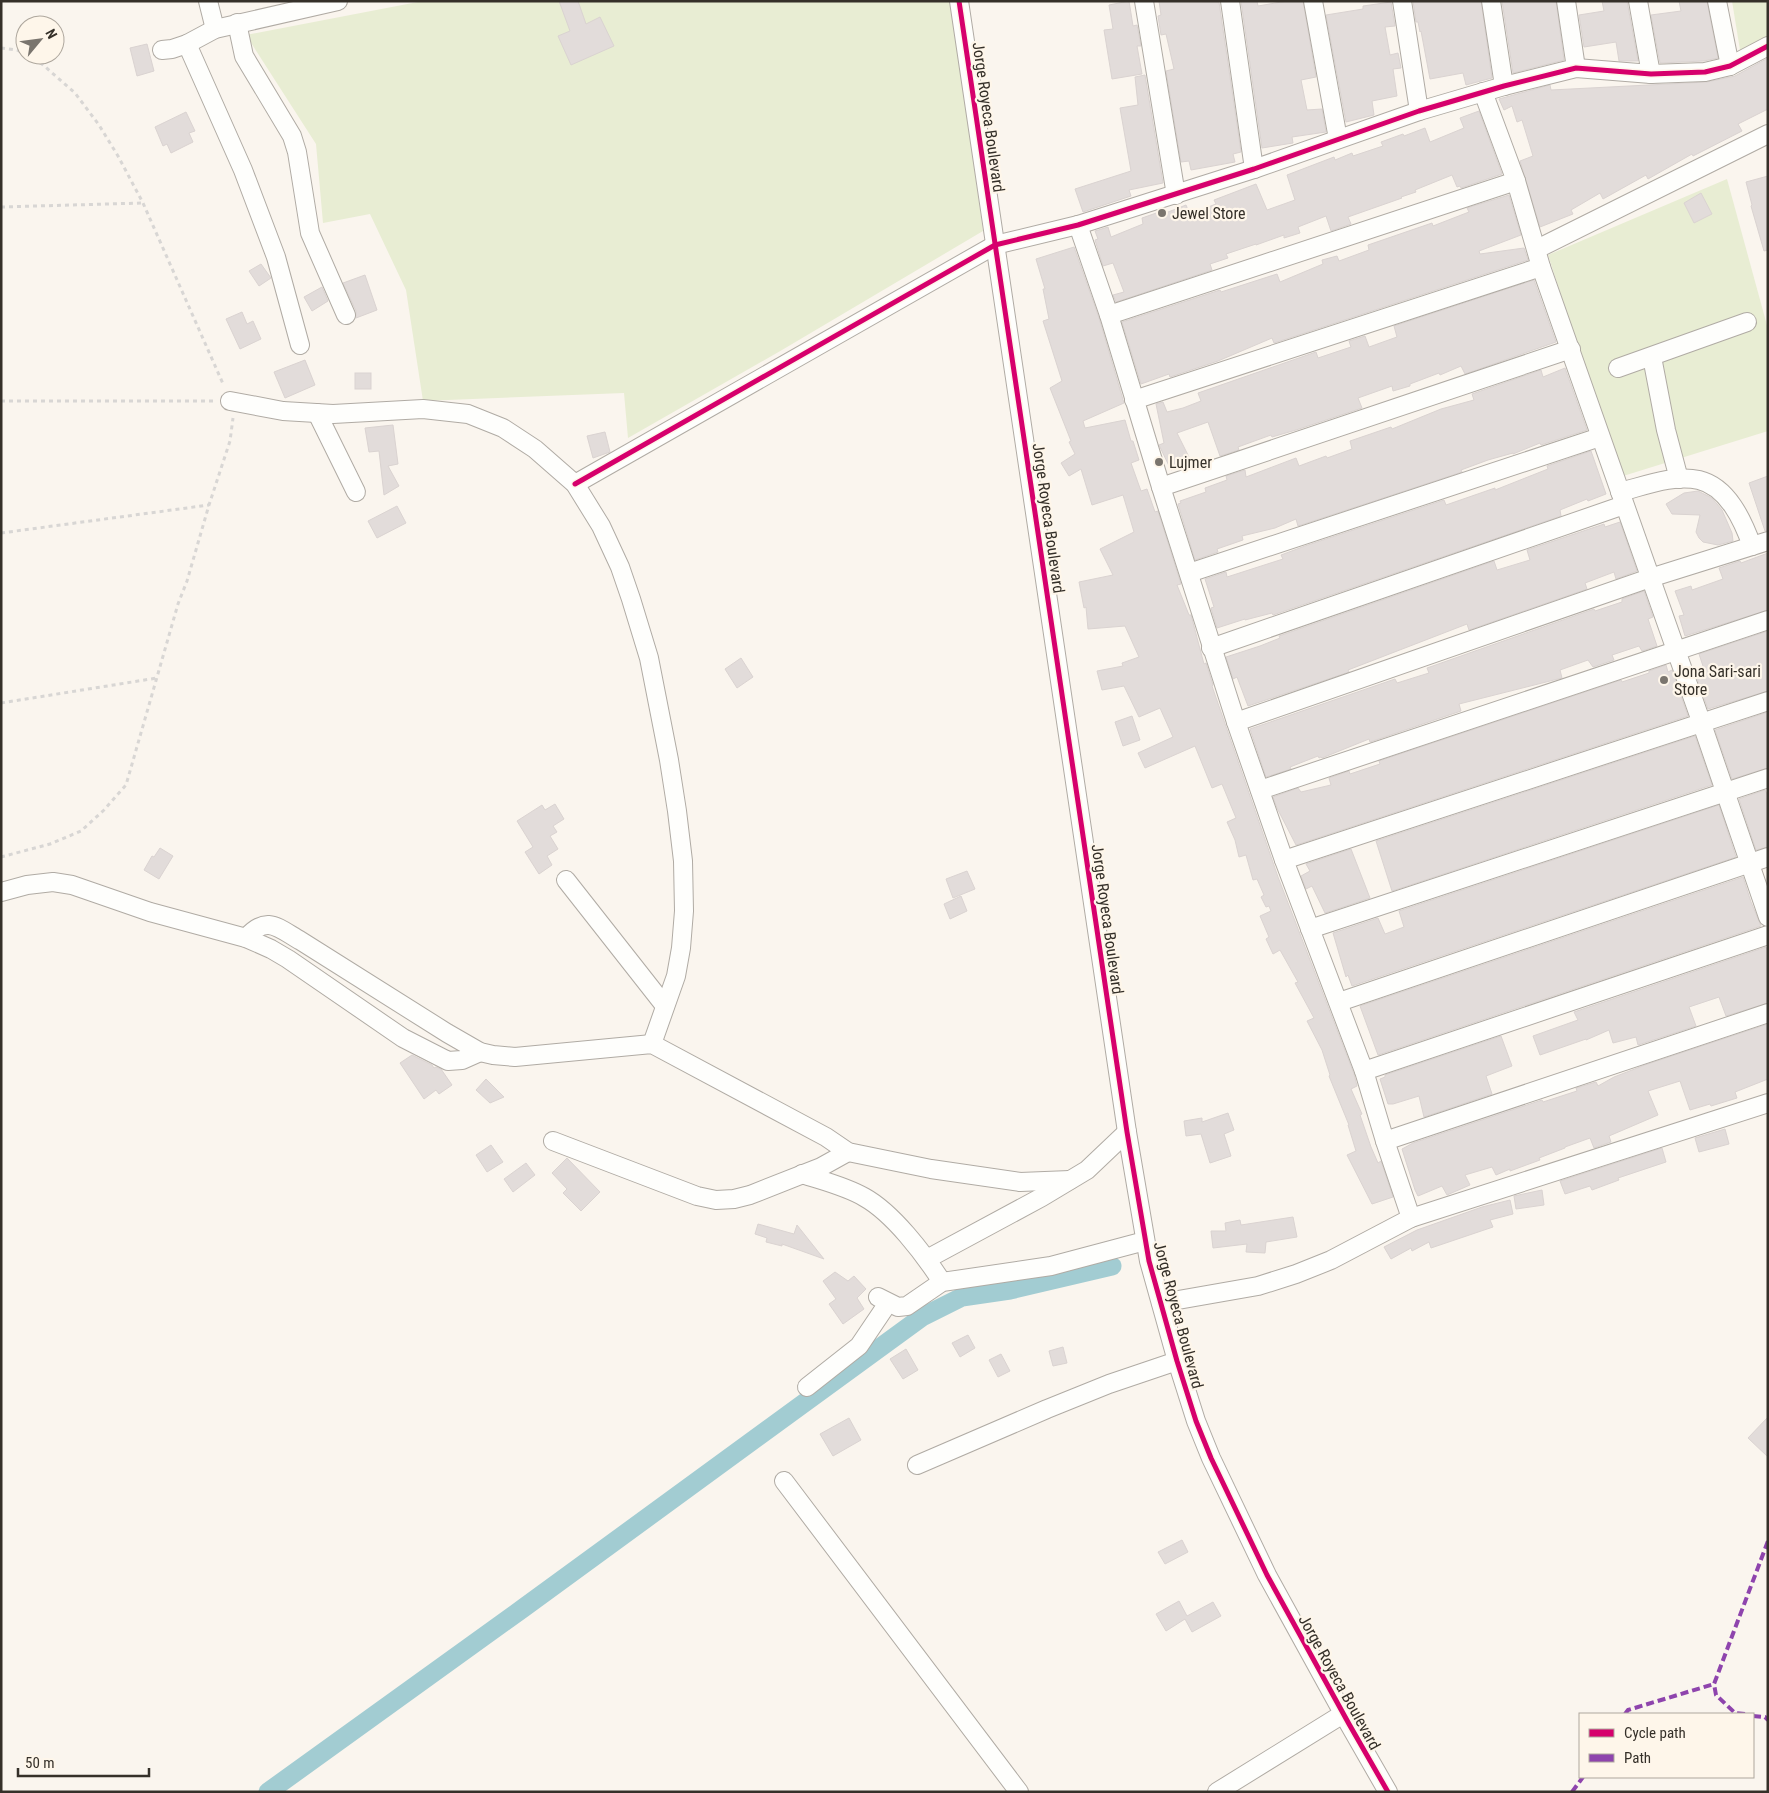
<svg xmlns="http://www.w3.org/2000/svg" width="1769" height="1793" font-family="'Roboto Condensed',sans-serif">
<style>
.green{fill:#e8edd3}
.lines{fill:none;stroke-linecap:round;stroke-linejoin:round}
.canal{stroke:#a2ccd2;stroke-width:19}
.building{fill:#e2dcda;stroke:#dad3d1}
.minor-casing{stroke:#b0aba4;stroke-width:20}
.path{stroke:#d8d6d4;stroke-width:3;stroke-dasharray:4 4;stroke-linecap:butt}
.minor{stroke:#fefefc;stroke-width:18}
.quiet{stroke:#8e44ad;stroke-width:4;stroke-dasharray:8 4;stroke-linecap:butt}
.cycleway-casing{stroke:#fef6ea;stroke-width:8}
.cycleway{stroke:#d6006c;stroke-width:5}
.poi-dot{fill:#7a756e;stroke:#fef6ea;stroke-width:2}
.labels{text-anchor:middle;stroke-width:4.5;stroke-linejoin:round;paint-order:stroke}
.street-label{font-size:16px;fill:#353029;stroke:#fef6ea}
.poi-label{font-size:16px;fill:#353029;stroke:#fef6ea;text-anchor:start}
</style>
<rect width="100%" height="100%" fill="#faf5ee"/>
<g class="green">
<path d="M423,1H951L983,231L782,350L628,438L624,393L423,401L406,290L370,214L323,223L316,144L246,35Z"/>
<path d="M1732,1H1768V37L1740,50Z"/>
<path d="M1727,179L1768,329V431L1620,477L1548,255Z"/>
</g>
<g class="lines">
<path class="canal" d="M268,1792L522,1609L922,1317L962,1297L1010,1290L1112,1266"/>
</g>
<g class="building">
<path d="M559,1H578L586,24L600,17L614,46L571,65L558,36L570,31Z"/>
<path d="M1129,1L1133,26L1137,25L1141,46H1137L1142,74L1112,79L1104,30L1113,29L1109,5Z"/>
<path d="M1159,1L1219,2L1241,152L1233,154L1235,162L1191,170L1189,161L1181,162L1166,71L1174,69L1166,34L1161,35L1158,16L1161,15Z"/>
<path d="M1241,1H1257L1258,6L1287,1H1303L1316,77L1301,80L1307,110L1322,109L1326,132L1292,137L1293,143L1262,148Z"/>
<path d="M1413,1H1481L1492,78L1466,85L1463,73L1430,79L1421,31L1420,32L1418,22H1416Z"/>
<path d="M1502,1H1556L1564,60L1513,73Z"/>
<path d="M1602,1H1627L1638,61H1619L1616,42L1584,47L1579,15L1604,11Z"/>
<path d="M1679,1H1707L1718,58L1704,61L1660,63L1651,15L1681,11Z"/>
<path d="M1391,2L1395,26L1385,27L1390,55L1398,53L1401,68L1393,69L1397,96L1372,101L1374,115L1346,122L1326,15L1363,9V6Z"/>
<path d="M147,44L154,71L137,76L130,48Z"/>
<path d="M1768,58V109L1738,124L1742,131L1693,156L1692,154L1648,179L1646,175L1603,199L1600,193L1571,210L1573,214L1540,227L1520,161L1533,156L1522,120L1517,122L1512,106L1504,110L1499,99L1550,85L1551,90L1707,82L1735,76Z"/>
<path d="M1145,75L1163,183L1129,190L1131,196L1083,212L1075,189L1131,171L1120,108L1138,105L1135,77Z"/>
<path d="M1479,111L1502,174L1461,188L1460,186L1457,187L1452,175L1415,190L1416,192L1401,197L1402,198L1348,217L1351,224L1331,231L1326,216L1298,227L1300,233L1284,238V235L1256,245V244L1226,254L1228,258L1210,264L1212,270L1116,302L1113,295L1124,292L1113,263L1103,266L1095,240L1098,239L1095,231L1108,227L1111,237L1143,224L1142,218L1162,211L1163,214L1186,205L1190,214L1216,204L1214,200L1256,184L1267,210L1295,200L1287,175L1334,157L1335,160L1352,153L1353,156L1383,146L1381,142L1403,134L1404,136L1425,128L1430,142L1464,128L1460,118Z"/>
<path d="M186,112L195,131L189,133L193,142L171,153L167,144L163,146L155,127Z"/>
<path d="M1768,176V250L1764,251L1751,206L1752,205L1746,182Z"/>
<path d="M1701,193L1712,214L1694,223L1684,203Z"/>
<path d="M1509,195L1521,235L1479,251L1480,254L1524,248L1528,260L1274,343L1272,338L1218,361L1170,377L1169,374L1141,384L1122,322L1220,290L1221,292L1277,274L1280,282L1323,264L1322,260L1337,256L1339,261L1369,250L1368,245L1432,223L1433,226L1469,212L1467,208Z"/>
<path d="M1074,247L1099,318L1124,403L1083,421L1085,428L1125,420L1131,441H1133L1139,460L1131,463L1141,491L1147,489L1155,512L1158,511L1181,584L1177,585L1189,615H1191L1204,664L1206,663L1213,685L1212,686L1278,877L1354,1074L1357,1086L1351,1089L1362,1114L1360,1115L1371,1147L1378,1163L1381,1161L1393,1197L1372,1204L1347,1155L1356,1151L1348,1125H1349L1329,1076L1330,1075L1322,1050L1307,1021L1314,1018L1295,983L1298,982L1280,950L1273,954L1266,939L1269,937L1260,916L1271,911L1269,906L1266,907L1261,897L1264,895L1257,879L1253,880L1246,855L1239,857L1235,840L1227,822L1236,818L1222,784L1212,788L1195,746L1145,768L1138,753L1173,737L1160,708L1139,717L1124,686L1102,690L1097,671L1123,666L1122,663L1139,657L1125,626L1088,629L1086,607L1084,608L1079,582L1113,575L1100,549L1134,532L1123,495L1092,505L1081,469L1069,476L1061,463L1075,454L1069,442L1071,441L1050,388L1062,381L1043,321L1049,319L1043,289H1045L1036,259Z"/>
<path d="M261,264L271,278L259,286L249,271Z"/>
<path d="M365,275L377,310L356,318V311L343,283Z"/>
<path d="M1534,280L1556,342L1465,374L1461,366L1440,375L1439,373L1410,384V386L1393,391L1392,386L1358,398L1362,408L1296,430L1272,437L1271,435L1238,447L1239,450L1220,456L1208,422L1177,433L1191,461L1171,470L1159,445L1164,443L1156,404L1163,402L1167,412L1183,408L1201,401L1198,393L1316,352L1318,358L1351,347L1349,341L1365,336L1369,347L1397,337L1394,326Z"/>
<path d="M322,287L328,301L312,311L304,297Z"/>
<path d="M242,312L247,324L253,321L261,339L240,349L226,319Z"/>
<path d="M305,360L315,385L285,398L274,372Z"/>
<path d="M1565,368L1587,430L1541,445L1540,443L1513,454V453L1488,460L1461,470L1462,472L1298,526L1296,519L1275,528L1242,536L1243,540L1217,549L1218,552L1195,560L1178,504L1181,503L1180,501L1206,492L1205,488L1227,480L1226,476L1245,470L1246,477L1296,458L1299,466L1326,456L1327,458L1352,449L1350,441L1391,427L1392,429L1441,409L1474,400L1472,394L1541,370L1543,377Z"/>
<rect x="355" y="373" width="16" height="16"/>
<path d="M393,425L398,464L388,466L399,486L384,495L379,451L369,452L365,428Z"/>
<path d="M605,432L610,452L593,458L587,436Z"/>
<path d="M1591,451L1606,494L1588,501L1587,499L1560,510L1561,516L1273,615L1272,613L1245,620V619L1217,628L1211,608L1214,607L1205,579L1226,572L1227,577L1283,559L1281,555L1305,546L1444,500L1446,505L1495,488V490L1548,469L1547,466Z"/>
<path d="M1768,476V530L1765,531L1749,483Z"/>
<path d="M1698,491L1712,498L1722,510L1732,533L1733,541L1718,545L1703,542L1699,538L1696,532L1700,515L1672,514L1666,504L1684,493Z"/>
<path d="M397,506L406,523L377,538L368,521Z"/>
<path d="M1620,522L1637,571L1616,579L1614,572L1585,583L1587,589L1469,630L1467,624L1348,670L1349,672L1248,706L1237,677L1233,679L1226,657L1260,646L1280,638L1279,636L1494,561L1497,570L1530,560L1527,550L1604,524L1605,527Z"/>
<path d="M1768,553V610L1685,636L1679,616L1684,615L1675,591L1691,586L1692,590L1723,579L1719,568L1740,561L1741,563Z"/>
<path d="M1644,591L1653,617L1648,619L1657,646L1642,651L1639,646L1612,655L1614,660L1593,667L1588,660L1560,670L1562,678L1459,704L1461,711L1370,742L1369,739L1322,758L1321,757L1319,758L1318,756L1290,767L1291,769L1266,777L1250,729L1395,679L1397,683L1429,673L1427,668L1594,609L1595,611L1622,602V599Z"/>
<path d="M1768,631V691L1708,709L1696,675L1705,672L1699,654Z"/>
<path d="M741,658L753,677L737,688L725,669Z"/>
<path d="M1666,665L1668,672L1672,670L1688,716L1296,845L1277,808L1273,797L1298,788L1301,792L1331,785L1329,778L1349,771L1350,774L1380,764L1379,761L1621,680L1622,682L1649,673V671Z"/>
<path d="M1768,712V768L1732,779L1715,730Z"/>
<path d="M1132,716L1140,740L1123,746L1115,722Z"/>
<path d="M1695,736L1712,785L1392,891L1376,841Z"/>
<path d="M1765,790L1768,796V847L1756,850L1739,799Z"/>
<path d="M555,804L564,819L553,826L557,832L550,836L558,849L547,856L552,865L539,874L525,852L533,847L517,821L542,805L545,810Z"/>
<path d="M1719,805L1736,857L1352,986L1348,975L1346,977L1333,933L1378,918L1385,934L1404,927L1399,911Z"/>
<path d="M160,848L173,856L159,879L144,870L152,856L154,857Z"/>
<path d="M1351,849L1370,898L1325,913L1312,886L1306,889L1301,876L1310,871L1306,864Z"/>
<path d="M967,871L975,889L953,898L946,879Z"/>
<path d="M1743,877L1751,902L1761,926L1378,1055L1360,1006Z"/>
<path d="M961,896L967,911L950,919L944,904Z"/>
<path d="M1766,947L1768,952V1003L1726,1016L1719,997L1689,1007L1696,1026L1638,1045L1636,1037L1613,1043L1609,1030L1586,1040V1039L1540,1055L1533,1036L1578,1020L1574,1012Z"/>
<path d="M1768,1024V1079L1735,1092L1737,1098L1711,1106L1710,1104L1690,1110L1680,1081L1648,1091L1658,1115L1609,1136L1611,1142L1594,1148L1590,1138L1565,1147V1148L1539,1158L1540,1160L1510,1171V1169L1496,1175L1492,1167L1465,1175L1470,1185L1447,1195L1442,1186L1418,1196L1415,1190L1402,1149L1413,1143L1542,1100L1543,1102L1577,1091L1576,1088L1596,1082L1598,1086L1614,1077L1645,1065Z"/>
<path d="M1501,1036L1512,1066L1486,1076L1492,1094L1424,1117L1419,1096L1393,1104H1388L1380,1079L1385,1077V1075Z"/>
<path d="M412,1055L432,1065L434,1068L436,1067L441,1069L452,1085L439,1094L436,1090L424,1099L400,1063Z"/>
<path d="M486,1079L504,1097L490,1103L476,1090Z"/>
<path d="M1228,1113L1234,1130L1224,1134L1231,1156L1210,1163L1201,1134L1186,1136L1184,1121L1202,1118V1122Z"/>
<path d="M1725,1129L1729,1144L1699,1152L1695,1138Z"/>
<path d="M491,1145L503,1162L487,1172L476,1155Z"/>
<path d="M1662,1148L1666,1162L1618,1178L1619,1180L1592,1190L1590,1186L1565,1194L1560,1181Z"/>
<path d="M567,1158L600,1192L581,1211L563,1193L567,1189L552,1173Z"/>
<path d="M526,1163L535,1175L513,1192L504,1179Z"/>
<path d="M1542,1190L1544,1205L1516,1209L1514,1196Z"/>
<path d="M1510,1200L1513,1214L1490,1220L1493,1227L1431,1248L1429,1242L1412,1251L1411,1248L1391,1259L1384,1247L1417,1230L1482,1207Z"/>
<path d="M1293,1217L1297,1237L1266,1242L1265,1253L1246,1252L1247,1244L1213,1248L1211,1231H1226L1225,1223L1240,1220L1241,1225Z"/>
<path d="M758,1224L794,1234L797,1225L824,1259L782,1244V1246L766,1242L767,1238L755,1234Z"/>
<path d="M835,1272L848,1281L854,1276L866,1289L857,1298L864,1309L843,1324L829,1304L836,1299L823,1281Z"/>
<path d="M968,1335L975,1348L960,1357L952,1343Z"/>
<path d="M1063,1347L1067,1363L1053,1366L1049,1351Z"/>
<path d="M906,1349L918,1370L903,1379L890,1359Z"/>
<path d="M1001,1354L1010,1371L998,1377L989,1360Z"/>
<path d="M1768,1417V1457L1748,1438Z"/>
<path d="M849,1418L861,1440L833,1456L820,1434Z"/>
<path d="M1182,1540L1188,1552L1165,1564L1158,1552Z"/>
<path d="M1179,1601L1187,1616L1213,1602L1221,1616L1192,1632L1185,1619L1166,1631L1156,1614Z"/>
</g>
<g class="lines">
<defs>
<g id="minor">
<path d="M208,1L215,29"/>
<path d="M959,1L1127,1132L1149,1261L1177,1361L1196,1421L1211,1458L1267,1575L1349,1724L1388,1792"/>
<path d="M1144,1L1176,195"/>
<path d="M1230,1L1254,169"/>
<path d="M1313,1L1338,139"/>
<path d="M1402,1L1419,111"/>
<path d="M1491,1L1504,86"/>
<path d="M1566,1L1576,68"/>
<path d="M1638,1L1651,74"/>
<path d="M1717,1L1730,66"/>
<path d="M237,23L244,56L292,136L297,152L310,233L346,315"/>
<path d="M187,44L243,170L276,257L300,345"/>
<path d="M162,50L172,49L187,44L215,29L338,1"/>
<path d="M1483,92L1516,181L1541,267L1702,724L1768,917"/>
<path d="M1078,225L1109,315L1161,487L1236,722L1284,860L1364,1071L1385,1141L1411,1218"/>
<path d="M1537,249L1768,134"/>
<path d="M1109,315L1516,181"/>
<path d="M1652,357L1666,430L1679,479"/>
<path d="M1618,368L1747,322"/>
<path d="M1134,400L1541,267"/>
<path d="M230,401L283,411L333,414L423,409L468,414L503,428L535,449L575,484L601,526L620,567L631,599L649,658L669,760L677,811L683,861L684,911L681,948L676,976L652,1044"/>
<path d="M317,413L356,492"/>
<path d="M575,484L995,245L1078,225L1254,169L1419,111L1504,86L1576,68L1651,74L1705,72L1730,66L1768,46"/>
<path d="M1161,487L1571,349"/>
<path d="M1620,492C1644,486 1674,474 1699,480C1728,487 1743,521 1752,546"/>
<path d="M1189,573L1600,437"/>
<path d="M1211,648L1624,505"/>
<path d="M1236,722L1650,578L1768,541"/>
<path d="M1260,790L1768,620"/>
<path d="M1284,860L1768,701"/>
<path d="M566,880L665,1006"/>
<path d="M1,892L27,885L53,882L72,885L150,912L246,938L271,949L288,959L403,1038L448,1061L462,1060L480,1052"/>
<path d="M1310,929L1768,778"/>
<path d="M246,938C267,914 278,928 301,941L447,1033L480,1052L493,1055L515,1057L652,1044L826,1137L848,1152L931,1169L1020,1182L1070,1180"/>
<path d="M1339,1002L1768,857"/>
<path d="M1364,1071L1768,935"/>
<path d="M553,1141L697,1196L716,1200L734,1199L750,1195L821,1167L848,1152"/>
<path d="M1385,1141L1768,1013"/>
<path d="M802,1174C823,1181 845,1186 864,1197C893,1213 924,1254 942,1282"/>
<path d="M927,1259L1042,1197L1087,1170L1127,1132"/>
<path d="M878,1297L898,1307L907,1306L942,1282L1051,1266L1145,1241"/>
<path d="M1161,1303L1258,1286L1296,1274L1331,1260L1411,1218L1768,1103"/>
<path d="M807,1387L859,1346L888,1303"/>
<path d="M917,1465L1047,1409L1109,1384L1177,1361"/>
<path d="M784,1481L1019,1792"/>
<path d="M1217,1792L1343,1714"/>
</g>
</defs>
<use href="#minor" class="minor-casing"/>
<g class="path">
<path d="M1,48L17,50L25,54"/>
<path d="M26,55L42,64L75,93L99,125L118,156L143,203L224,386"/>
<path d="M1,207L143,203"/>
<path d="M1,401H215"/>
<path d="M1,533L209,505"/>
<path d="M1,703L157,678"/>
<path d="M1,857L50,844L81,831L104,810L126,785L178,604L187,581L209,505L230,441L233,418"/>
</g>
<use href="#minor" class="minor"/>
<g class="quiet">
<path d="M1625,1714L1628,1710L1714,1684"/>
<path d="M1745,1714L1735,1713L1716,1695L1714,1684L1768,1541"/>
<path d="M1753,1716L1765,1717L1768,1720"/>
<path d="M1572,1792L1583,1777"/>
</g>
<defs>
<g id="cycleway">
<path d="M959,1L1127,1132L1149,1261L1177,1361L1196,1421L1211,1458L1267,1575L1349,1724L1388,1792"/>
<path d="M575,484L995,245L1078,225L1254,169L1419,111L1504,86L1576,68L1651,74L1705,72L1730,66L1768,46"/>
</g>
</defs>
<use href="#cycleway" class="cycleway-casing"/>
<use href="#cycleway" class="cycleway"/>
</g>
<g class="poi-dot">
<circle cx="1162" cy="213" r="5"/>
<circle cx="1159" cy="462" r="5"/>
<circle cx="1664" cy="680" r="5"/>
</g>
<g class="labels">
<g class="street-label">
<text transform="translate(989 117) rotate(82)" y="6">Jorge Royeca Boulevard</text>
<text transform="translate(1049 518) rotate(82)" y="6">Jorge Royeca Boulevard</text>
<text transform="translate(1108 919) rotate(82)" y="6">Jorge Royeca Boulevard</text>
<text transform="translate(1179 1315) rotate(75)" y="6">Jorge Royeca Boulevard</text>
<text transform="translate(1340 1682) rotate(61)" y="6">Jorge Royeca Boulevard</text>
</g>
<g class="poi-label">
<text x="1172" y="219">Jewel Store</text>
<text x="1169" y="468">Lujmer</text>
<text x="1674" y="677">Jona Sari-sari<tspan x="1674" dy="18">Store</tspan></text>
</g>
</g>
<rect width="1769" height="1793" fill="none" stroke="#353029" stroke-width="5"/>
<rect x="1579" y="1713" width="175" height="65" fill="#fef6ea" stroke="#aea79d"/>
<rect x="1589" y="1729" width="25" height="8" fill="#d6006c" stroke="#aea79d"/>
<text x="1624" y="1738" font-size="15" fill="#353029">Cycle path</text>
<rect x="1589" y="1754" width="25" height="8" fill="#8e44ad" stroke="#aea79d"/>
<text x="1624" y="1763" font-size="15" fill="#353029">Path</text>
<g transform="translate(40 40) rotate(61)"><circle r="24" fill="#fef6ea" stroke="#aea79d"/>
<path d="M0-4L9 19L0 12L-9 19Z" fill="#7a756e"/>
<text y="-8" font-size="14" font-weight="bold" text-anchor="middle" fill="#353029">N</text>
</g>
<path d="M18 1768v8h131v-8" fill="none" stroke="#353029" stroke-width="2.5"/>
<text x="25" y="1768" font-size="15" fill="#353029" stroke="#fef6ea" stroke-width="4" paint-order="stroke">50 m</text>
</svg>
